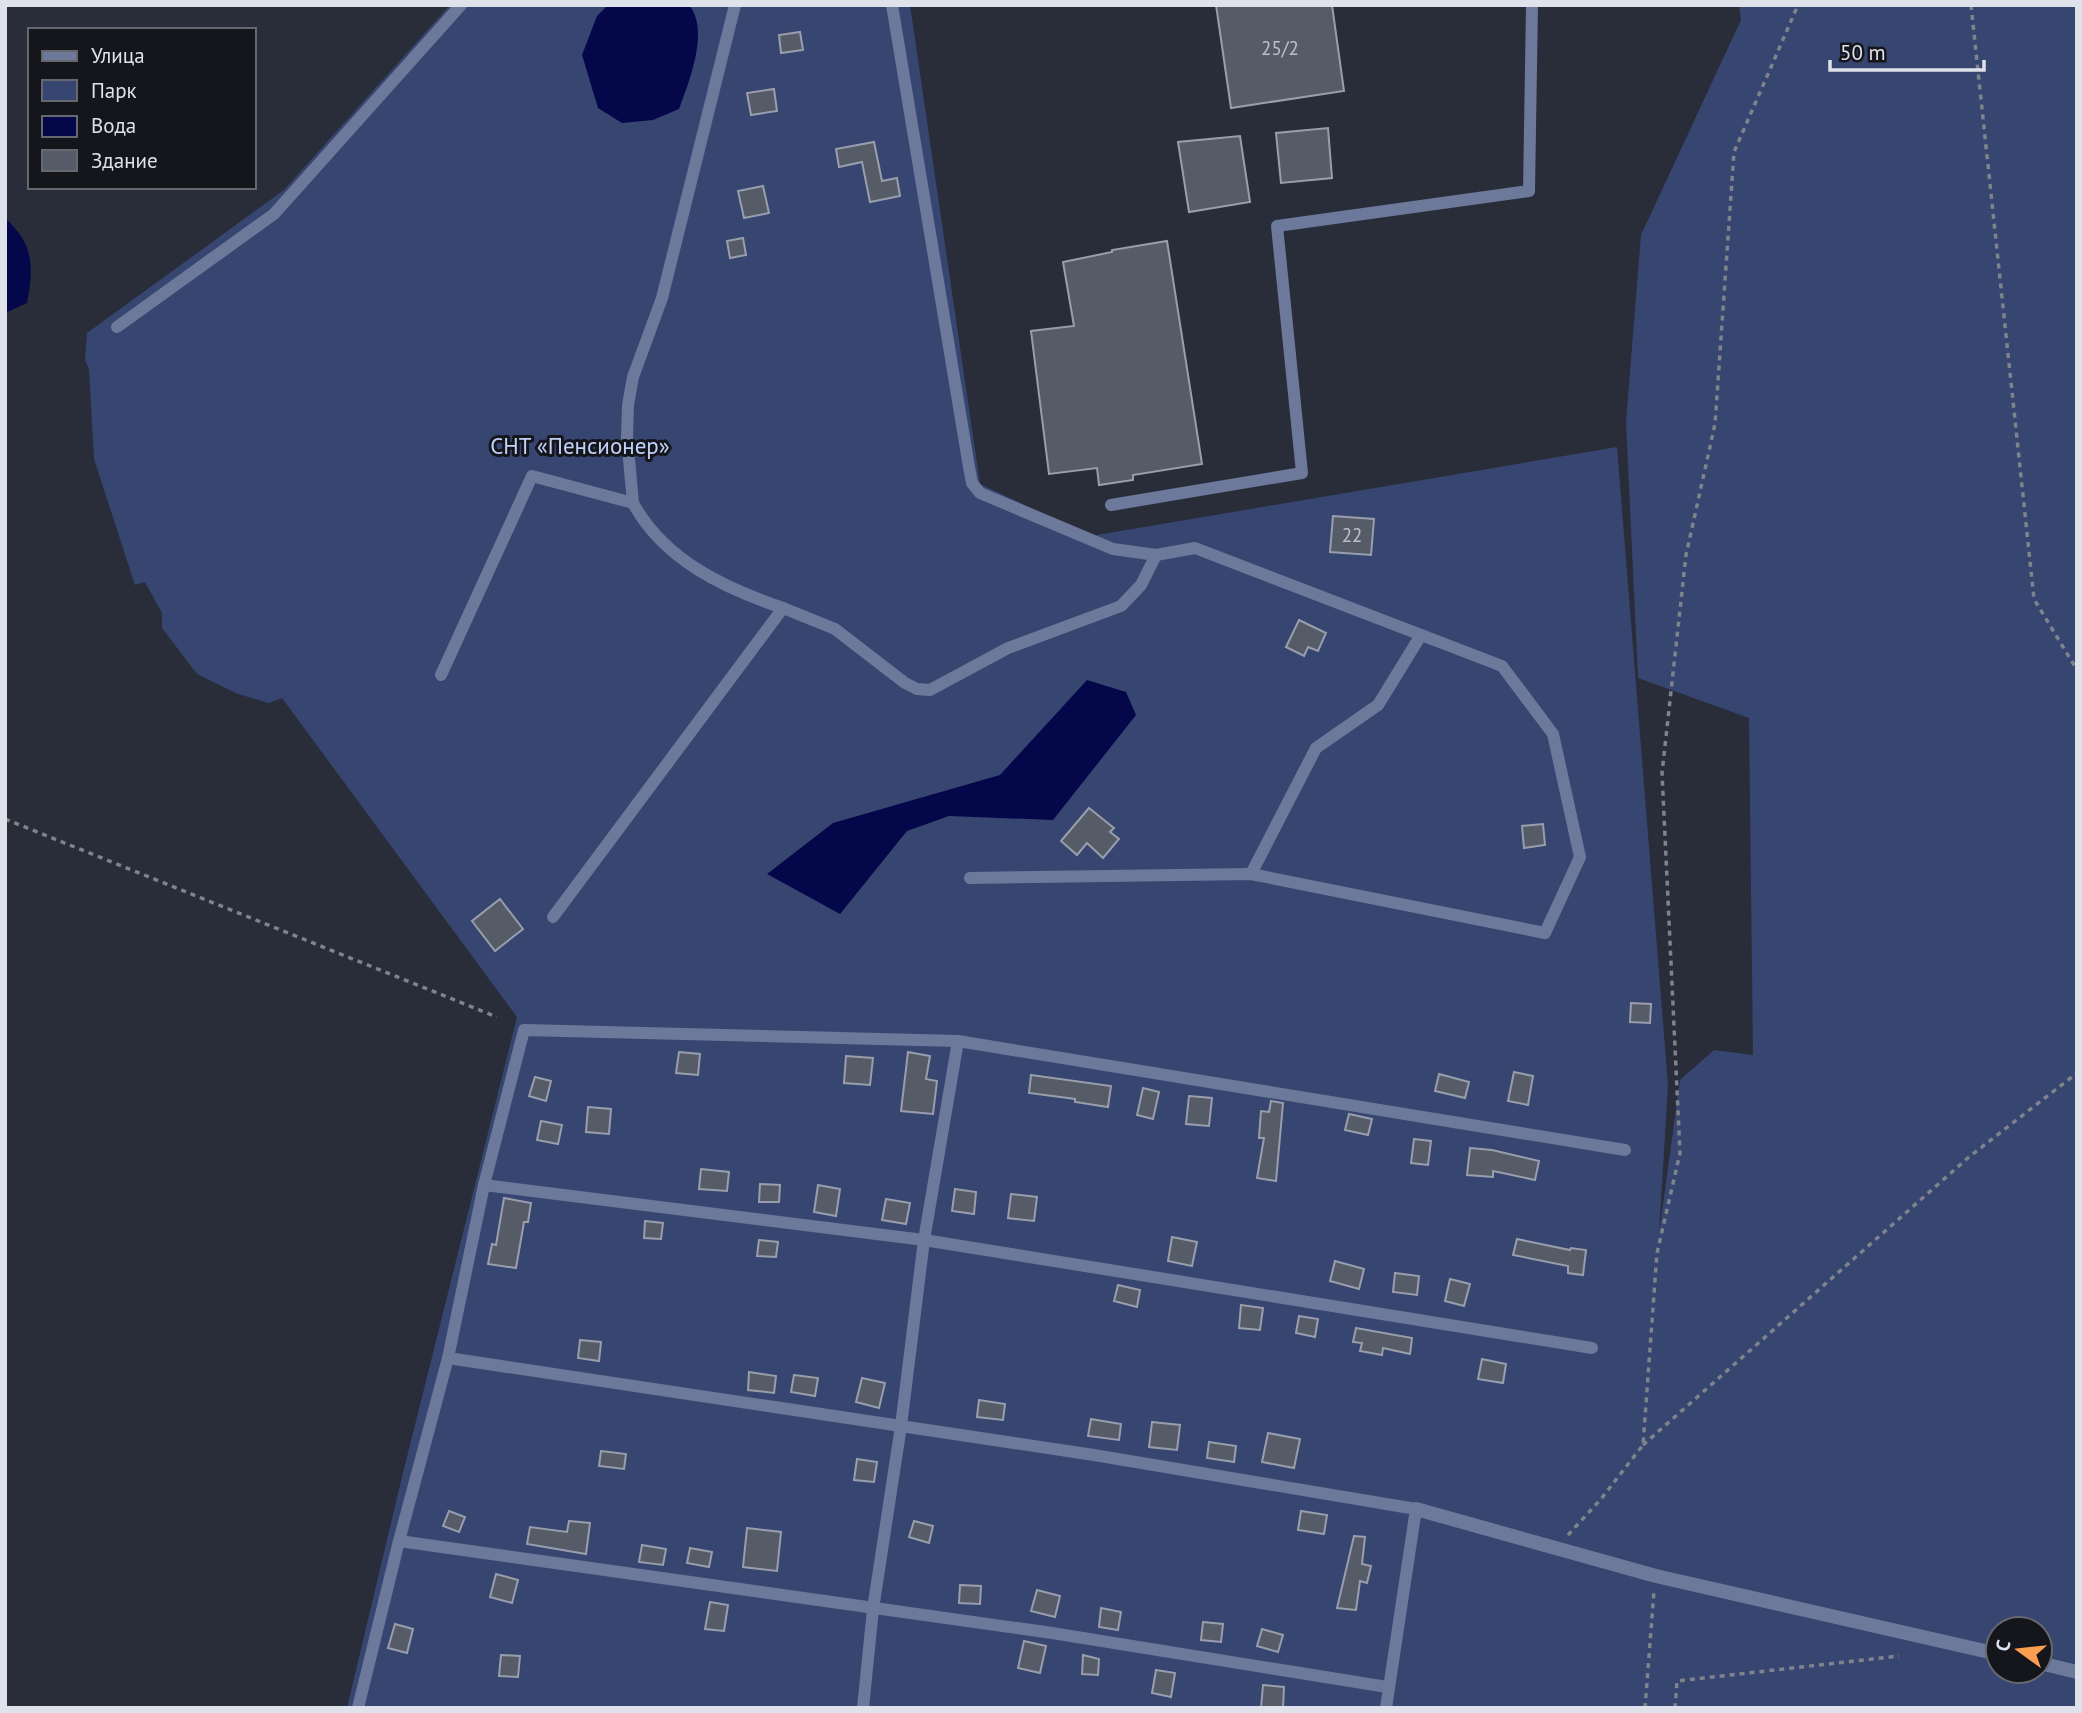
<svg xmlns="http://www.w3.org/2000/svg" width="2082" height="1713" font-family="'PT Sans',sans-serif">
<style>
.green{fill:#374670;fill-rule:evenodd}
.water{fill:#05074b}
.building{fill:#565b68;stroke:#999ead;stroke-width:2}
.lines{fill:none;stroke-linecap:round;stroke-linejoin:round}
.path{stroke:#7f838d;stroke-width:3.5;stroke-dasharray:5 5;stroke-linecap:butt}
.service{stroke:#6c799a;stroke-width:12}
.minor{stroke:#6c799a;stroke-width:14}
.labels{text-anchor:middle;stroke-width:6;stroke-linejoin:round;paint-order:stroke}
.number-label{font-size:19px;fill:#bdc0ca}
.park-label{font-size:23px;fill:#c1d1fa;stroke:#14161b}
</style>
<rect width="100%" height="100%" fill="#292d39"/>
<path class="green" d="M450,5H910L980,484L1091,536L1617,447L1668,1085L1659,1234L1680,1080L1714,1050L1753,1055L1749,718L1638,678L1626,422L1641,235L1741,20L1739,5H2077V1708H347L401,1481L517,1017L282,698L269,703L238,694L197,674L162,628V613L145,582L135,585L94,459L89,369L85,360L87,333L284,190ZM1998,1629H2040V1671H1998Z"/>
<g class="water">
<path d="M608,5H689C710,30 689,82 679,109L653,120L622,123L598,108L582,55L597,16Z"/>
<path d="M5,218C34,244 34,267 27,303L5,313Z"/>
<path d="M1087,680L1126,692L1136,715L1053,820L949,816L907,831L840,914L767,874L833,823L1000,775Z"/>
</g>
<g class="building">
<path d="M1216,5H1332L1344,91L1231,108Z"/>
<path d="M800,32L803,50L781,53L779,35Z"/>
<path d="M774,89L777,111L751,115L747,93Z"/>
<path d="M1328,128L1332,178L1281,183L1276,133Z"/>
<path d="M1240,136L1250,202L1189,212L1178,142Z"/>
<path d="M874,142L882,181L897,178L900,196L870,202L862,162L839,167L836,149Z"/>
<path d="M763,186L769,213L744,218L738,191Z"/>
<path d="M743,238L746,255L730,258L727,241Z"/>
<path d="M1167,241L1202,464L1133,475V480L1099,485L1097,468L1049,474L1031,331L1074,326L1063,262L1112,252V250Z"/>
<path d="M1333,516L1374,519L1371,555L1330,552Z"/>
<path d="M1299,620L1326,633L1318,651L1308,647L1304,656L1286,647Z"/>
<path d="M1089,808L1114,828L1110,832L1119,839L1103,858L1087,843L1077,855L1061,841Z"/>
<path d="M1543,824L1545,845L1524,848L1522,826Z"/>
<path d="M500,899L523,929L495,951L472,921Z"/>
<path d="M1631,1003L1651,1004L1650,1023L1630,1022Z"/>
<path d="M679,1052L700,1054L698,1075L676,1073Z"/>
<path d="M908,1052L930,1056L926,1079L937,1081L933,1114L901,1111Z"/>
<path d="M846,1056L873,1058L870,1085L844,1083Z"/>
<path d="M1514,1072L1533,1076L1528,1105L1508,1101Z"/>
<path d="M1439,1074L1469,1082L1465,1098L1435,1091Z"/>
<path d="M1031,1075L1111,1086L1108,1107L1075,1102V1099L1029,1093Z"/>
<path d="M535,1077L551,1081L546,1101L529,1096Z"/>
<path d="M1143,1088L1159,1092L1153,1119L1137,1115Z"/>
<path d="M1189,1096L1212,1098L1209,1126L1186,1124Z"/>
<path d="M1271,1101L1283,1103L1276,1181L1257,1178L1264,1138H1259L1261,1111L1269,1112Z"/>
<path d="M588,1107L611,1109L609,1134L586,1132Z"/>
<path d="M1349,1114L1372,1119L1368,1135L1345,1130Z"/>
<path d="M541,1121L562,1125L558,1144L537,1140Z"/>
<path d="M1414,1139L1431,1141L1428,1165L1411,1163Z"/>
<path d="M1470,1148L1492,1150L1539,1161L1535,1180L1493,1171V1177L1467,1175Z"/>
<path d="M701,1169L729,1172L727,1191L699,1189Z"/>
<path d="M760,1184L780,1185L779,1202H759Z"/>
<path d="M818,1185L840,1189L836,1216L814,1212Z"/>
<path d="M955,1189L976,1192L974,1214L952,1211Z"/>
<path d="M1011,1194L1037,1197L1034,1221L1008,1218Z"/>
<path d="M504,1198L531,1203L528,1222H524L516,1268L488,1264L492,1244L496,1245Z"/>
<path d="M886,1199L910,1203L906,1224L882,1220Z"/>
<path d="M645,1221L663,1223L661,1239L644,1238Z"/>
<path d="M1172,1237L1197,1242L1192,1266L1168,1261Z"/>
<path d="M1517,1239L1570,1250L1571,1248L1586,1250L1583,1275L1568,1273V1266L1513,1255Z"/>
<path d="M759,1240L778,1242L776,1257L757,1256Z"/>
<path d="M1335,1261L1364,1269L1359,1289L1330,1281Z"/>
<path d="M1395,1273L1419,1276L1417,1295L1393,1292Z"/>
<path d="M1450,1279L1470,1284L1464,1306L1445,1301Z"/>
<path d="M1118,1285L1140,1290L1137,1307L1114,1301Z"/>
<path d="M1241,1305L1263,1308L1260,1330L1239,1328Z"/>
<path d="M1299,1316L1318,1319L1315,1337L1296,1333Z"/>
<path d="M1356,1328L1412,1338L1410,1354L1383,1348L1382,1355L1360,1351L1362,1343L1353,1342Z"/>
<path d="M580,1340L601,1342L599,1361L578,1358Z"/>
<path d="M1482,1359L1506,1364L1503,1383L1478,1379Z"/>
<path d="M749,1372L776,1376L774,1393L748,1390Z"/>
<path d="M794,1375L818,1378L815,1396L791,1392Z"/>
<path d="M862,1378L885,1383L879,1408L856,1402Z"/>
<path d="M979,1400L1005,1404L1003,1420L977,1417Z"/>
<path d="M1091,1419L1121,1424L1119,1440L1088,1436Z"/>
<path d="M1152,1422L1180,1425L1177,1450L1149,1447Z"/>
<path d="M1268,1433L1300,1439L1294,1468L1262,1462Z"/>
<path d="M1209,1442L1236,1446L1234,1462L1207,1458Z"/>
<path d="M601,1451L626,1454L624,1469L599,1466Z"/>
<path d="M857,1459L877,1462L874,1482L854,1480Z"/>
<path d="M449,1511L465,1517L459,1532L443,1526Z"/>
<path d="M1301,1511L1327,1515L1324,1534L1298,1530Z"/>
<path d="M569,1521L590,1523L586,1554L527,1544L530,1527L567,1532Z"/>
<path d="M914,1521L933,1526L929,1543L909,1537Z"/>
<path d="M747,1528L781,1532L777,1571L743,1567Z"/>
<path d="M1354,1536L1365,1537L1362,1564L1371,1566L1367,1583L1360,1581L1356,1610L1337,1608Z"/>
<path d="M642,1545L666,1549L663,1565L639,1562Z"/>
<path d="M690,1548L712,1552L709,1567L687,1563Z"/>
<path d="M496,1574L518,1580L512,1603L490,1597Z"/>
<path d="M960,1585L981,1586L980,1604L959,1603Z"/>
<path d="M1037,1590L1060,1596L1055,1617L1031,1611Z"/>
<path d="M710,1602L728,1605L724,1631L705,1629Z"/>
<path d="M1101,1608L1121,1612L1118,1630L1099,1627Z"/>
<path d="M1203,1622L1223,1624L1221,1642L1201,1640Z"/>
<path d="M395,1624L413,1629L407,1653L388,1648Z"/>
<path d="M1262,1629L1283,1635L1278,1652L1257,1646Z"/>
<path d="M1024,1641L1046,1646L1040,1673L1018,1668Z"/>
<path d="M501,1655L520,1656L518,1677L499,1676Z"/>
<path d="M1083,1655L1099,1659L1098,1675L1082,1674Z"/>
<path d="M1156,1670L1175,1673L1171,1697L1152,1693Z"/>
<path d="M1263,1685L1284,1687L1283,1708H1261Z"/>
</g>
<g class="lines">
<g class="path">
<path d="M1971,5L2034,599L2077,670"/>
<path d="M5,819L497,1017"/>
<path d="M1643,1445L1969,1157L2077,1073"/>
<path d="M1568,1535L1601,1499L1643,1445L1657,1253L1680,1153L1662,773L1686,555L1715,424L1734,152L1798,5"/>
<path d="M1645,1708L1654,1591"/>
<path d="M1675,1708L1677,1681L1899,1656"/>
</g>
<g class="service">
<path d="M892,5L969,467L972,483L980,493L1113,549L1156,555L1195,548L1502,666L1553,734L1580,857L1545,933L1251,874L970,878"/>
<path d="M117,327L274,214L461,5"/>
<path d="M633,503C664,560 724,588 783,608"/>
<path d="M1111,505L1302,473L1277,226L1529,191L1532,5"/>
<path d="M441,675L532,476L633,503L627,437L628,405L633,377L662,298L735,5"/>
<path d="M1251,874L1316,748L1378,705L1421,635"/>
<path d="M553,917L783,608L835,629L905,683L917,689L930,690L1008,648L1121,606L1141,585L1156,555"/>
<path d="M484,1185L924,1240L1592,1348"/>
<path d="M448,1358L1094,1455L1416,1509L1386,1708"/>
<path d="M399,1541L1052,1633L1387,1687"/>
<path d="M358,1708L399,1541L448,1358L484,1185L524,1030L958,1041L1625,1150"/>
<path d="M863,1708L873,1609L901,1426L924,1240L958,1041"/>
</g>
<g class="minor">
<path d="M1416,1509L1656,1576L1998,1654"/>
<path d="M2040,1663L2077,1672"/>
</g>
</g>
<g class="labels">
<g class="number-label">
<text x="1280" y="55">25/2</text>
<text x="1352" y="542">22</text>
</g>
<g class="park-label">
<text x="580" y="454">СНТ «Пенсионер»</text>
</g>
</g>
<rect width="2082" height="1713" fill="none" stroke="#dfe2ea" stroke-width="14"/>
<rect x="28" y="28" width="228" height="161" fill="#14161b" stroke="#65686e" stroke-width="2"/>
<rect x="42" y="51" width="35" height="10" fill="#6c799a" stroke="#65686e" stroke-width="2"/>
<text x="91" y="63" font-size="21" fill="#dfe2ea">Улица</text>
<rect x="42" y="80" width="35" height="21" fill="#374670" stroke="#65686e" stroke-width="2"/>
<text x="91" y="98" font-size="21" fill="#dfe2ea">Парк</text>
<rect x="42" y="116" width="35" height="21" fill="#05074b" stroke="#65686e" stroke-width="2"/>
<text x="91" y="133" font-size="21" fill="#dfe2ea">Вода</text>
<rect x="42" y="150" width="35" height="21" fill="#565b68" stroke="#65686e" stroke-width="2"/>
<text x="91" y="168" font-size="21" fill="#dfe2ea">Здание</text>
<g transform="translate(2019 1650) rotate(285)"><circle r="33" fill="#14161b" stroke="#65686e" stroke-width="2"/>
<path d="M0-5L12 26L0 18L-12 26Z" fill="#fb9e51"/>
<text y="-10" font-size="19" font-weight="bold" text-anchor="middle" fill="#dfe2ea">С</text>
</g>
<path d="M1830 60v10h154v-10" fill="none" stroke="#dfe2ea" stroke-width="3.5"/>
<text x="1840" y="60" font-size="21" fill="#dfe2ea" stroke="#14161b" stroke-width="5" paint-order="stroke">50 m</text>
</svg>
